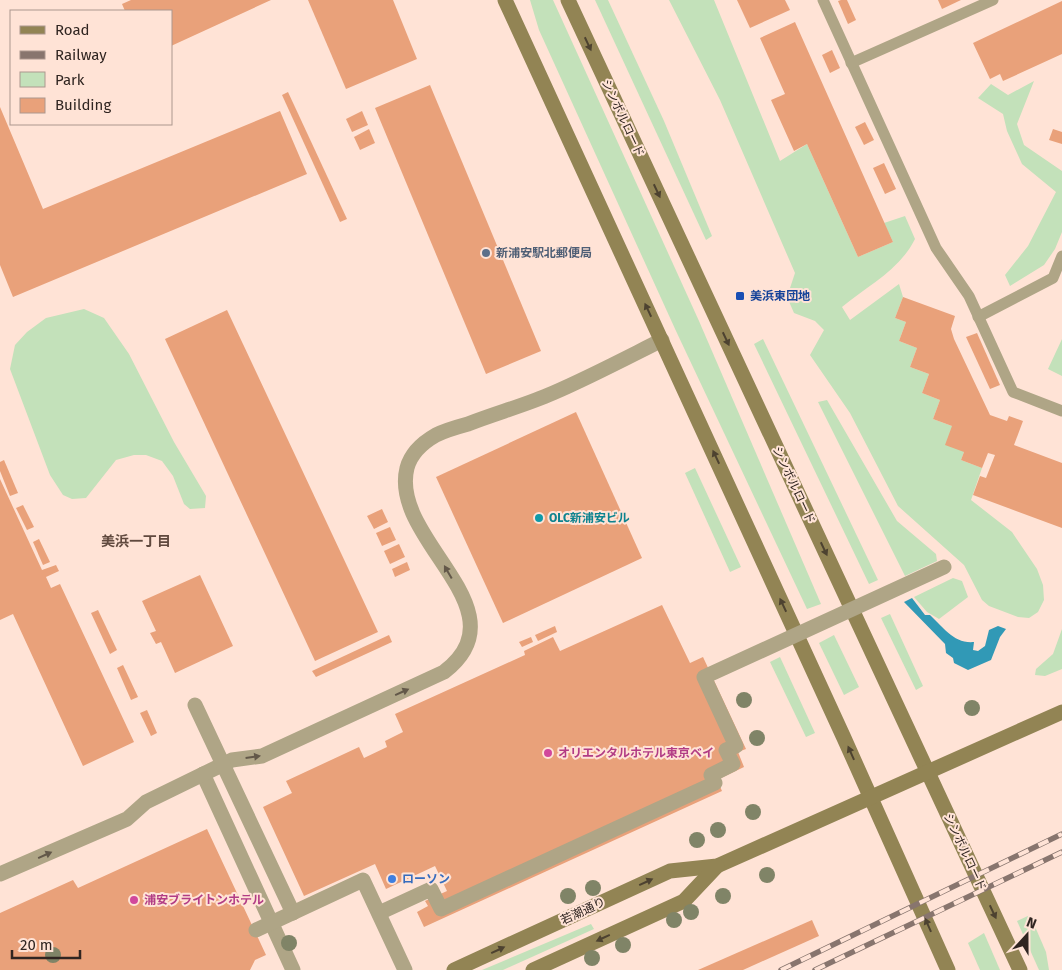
<svg xmlns="http://www.w3.org/2000/svg" width="1062" height="970" font-family="'Fira Sans','Noto Sans JP',sans-serif">
<style>
.green{fill:#c3e1ba}
.water{fill:#3199b6}
.building{fill:#e9a17a}
.lines{fill:none;stroke-linecap:round;stroke-linejoin:round}
.lane{stroke:#afa586;stroke-width:11}
.street{stroke:#afa586;stroke-width:15}
.secondary{stroke:#928454;stroke-width:15}
.rail-casing{stroke:#88756e;stroke-width:5.5}
.rail{stroke:#ffe3d6;stroke-width:4;stroke-dasharray:11;stroke-linecap:butt}
.street-bridge{stroke:#afa586;stroke-width:15}
.tree{fill:#808467}
.oneway{fill:#4d4230}
.oneway2{fill:#635849}
.service-dot{fill:#5c6f8a;stroke:#ffe3d6;stroke-width:2}
.transit-dot{fill:#1a4fb4;stroke:#ffe3d6;stroke-width:2}
.culture-dot{fill:#0f9aa8;stroke:#ffe3d6;stroke-width:2}
.hotel-dot{fill:#d1479c;stroke:#ffe3d6;stroke-width:2}
.shop-dot{fill:#3f7fe0;stroke:#ffe3d6;stroke-width:2}
.labels{text-anchor:middle;stroke-width:4;stroke-linejoin:round;paint-order:stroke}
.street-label{font-size:12px;fill:#302521;stroke:#ffe3d6}
.service-label{font-size:12px;font-weight:bold;fill:#4e5e75;stroke:#ffe3d6;text-anchor:start}
.transit-label{font-size:12px;font-weight:bold;fill:#164399;stroke:#ffe3d6;text-anchor:start}
.culture-label{font-size:12px;font-weight:bold;fill:#0d838f;stroke:#ffe3d6;text-anchor:start}
.hotel-label{font-size:12px;font-weight:bold;fill:#b23c85;stroke:#ffe3d6;text-anchor:start}
.shop-label{font-size:12px;font-weight:bold;fill:#366cbe;stroke:#ffe3d6;text-anchor:start}
.neighbourhood-label{font-size:14px;font-weight:bold;fill:#60493e;stroke:#ffe3d6}
</style>
<rect width="100%" height="100%" fill="#ffe3d6"/>
<g class="green">
<path d="M530,0H553L699,321L821,604L807,609L676,331L539,30Z"/>
<path d="M595,0H608L664,121L712,236L706,240Z"/>
<path d="M669,0H714L780,161L807,144L858,257L893,242L884,223L905,216L915,239C899,271 868,285 842,307L850,320L899,284L903,297L895,318L906,322L899,341L917,348L910,367L929,374L922,393L940,400L933,419L952,426L964,452L961,460L982,468L971,500L1012,532L1037,569L1043,585L1044,600L1038,612L1029,618L1018,617L989,606L982,600L964,565L898,506L850,413L810,355L824,330L815,321L794,313L787,297L795,273L720,100Z"/>
<path d="M1034,81L1017,124L1024,145L1062,171V232L1055,249L1044,265L1010,286L1005,275L1028,246L1056,192L1022,164L1007,131L1003,114L978,98L991,84L1008,95Z"/>
<path d="M84,309L104,318L129,354L174,442L206,496L205,508L190,509L184,504L173,476L162,461L146,455H134L116,460L86,498L72,499L63,495L50,475L10,369L15,345L27,332L46,318Z"/>
<path d="M763,339L878,580L869,584L754,344Z"/>
<path d="M1062,339V376L1048,369Z"/>
<path d="M827,400L897,521L936,554L937,561L905,576L818,402Z"/>
<path d="M695,468L741,567L730,572L685,473Z"/>
<path d="M953,578L962,581L968,597L939,619L927,612L914,597Z"/>
<path d="M890,614L923,686L916,690L881,618Z"/>
<path d="M1062,629V669L1045,676L1035,675L1036,669L1053,654Z"/>
<path d="M834,635L859,687L844,695L819,643Z"/>
<path d="M780,657L815,733L806,737L770,662Z"/>
<path d="M1030,915L1046,952L1049,970H1039L1017,921Z"/>
<path d="M591,924L594,929L503,970H482Z"/>
<path d="M984,933L1000,970H980L968,943Z"/>
</g>
<path class="water" d="M912,598L925,615H930C943,627 954,644 974,642L973,650L978,651L985,646L989,630L998,626L1006,629L1000,637L991,660L968,670L954,663L953,658L946,653L945,644L904,602Z"/>
<g class="building">
<path d="M131,0H271L171,46V11H125L122,4Z"/>
<path d="M308,0H393L417,59L346,89Z"/>
<path d="M737,0H785L790,10L750,28Z"/>
<path d="M841,0H847L856,20L848,24L838,1Z"/>
<path d="M938,0H961L942,9Z"/>
<path d="M1062,1V54L1003,81L1000,74L990,79L973,43Z"/>
<path d="M795,22L893,242L858,257L807,144L794,151L771,100L785,94L760,38Z"/>
<path d="M832,50L840,68L830,73L822,55Z"/>
<path d="M430,85L541,351L486,374L375,108Z"/>
<path d="M288,92L347,219L340,222L282,95Z"/>
<path d="M0,107L43,209L280,111L307,174L13,297L0,265Z"/>
<path d="M362,111L368,125L352,132L346,119Z"/>
<path d="M865,122L874,140L864,145L855,127Z"/>
<path d="M369,129L375,143L360,150L354,137Z"/>
<path d="M1053,129L1062,132V144L1049,140Z"/>
<path d="M884,163L896,189L885,194L873,168Z"/>
<path d="M903,297L955,316L951,329L954,339L990,415L1007,421L1009,416L1023,421L1014,445L1062,463V528L973,495L980,476L986,478L995,455L988,453L982,468L961,460L964,452L945,445L952,426L933,419L940,400L922,393L929,374L910,367L917,348L899,341L906,322L895,318Z"/>
<path d="M227,310L378,632L315,661L165,339Z"/>
<path d="M977,333L1000,385L990,389L966,337Z"/>
<path d="M576,412L642,558L503,623L436,477Z"/>
<path d="M4,460L18,493L10,496L0,471V462Z"/>
<path d="M0,479L42,570L56,565L59,571L46,577L51,588L60,584L134,742L83,766L13,614L0,620Z"/>
<path d="M23,505L34,527L27,530L16,508Z"/>
<path d="M382,509L388,522L374,529L367,516Z"/>
<path d="M390,527L396,540L382,546L376,533Z"/>
<path d="M39,539L50,562L43,565L33,542Z"/>
<path d="M399,544L405,557L390,564L384,551Z"/>
<path d="M407,562L410,570L395,577L392,569Z"/>
<path d="M200,575L233,646L175,673L161,642L156,644L150,633L156,631L142,601Z"/>
<path d="M662,605L690,663L703,657L746,749L738,752L744,767L717,780L722,791L424,927L417,912L428,906L425,901L447,891L435,866L386,889L375,864L304,896L263,807L292,793L286,781L359,747L364,758L387,747L385,741L403,732L395,714L525,655L524,651L553,637L560,651Z"/>
<path d="M98,610L117,650L110,654L91,613Z"/>
<path d="M555,626L557,632L538,641L535,635Z"/>
<path d="M389,635L392,642L316,677L312,671Z"/>
<path d="M531,637L533,642L522,647L519,642Z"/>
<path d="M123,665L138,697L131,700L117,668Z"/>
<path d="M147,710L157,733L151,736L140,713Z"/>
<path d="M207,829L266,955L255,960L250,970H0V913L73,880L78,888Z"/>
<path d="M812,920L819,936L743,970H698Z"/>
</g>
<g class="lines">
<g class="lane">
<path d="M823,0L936,248L969,296L1013,392L1062,411"/>
<path d="M851,63L993,0"/>
<path d="M978,317L1053,278L1062,256"/>
</g>
<g class="street">
<path d="M203,774L293,970"/>
<path d="M0,874L127,819L146,802L232,760L262,756L444,672C526,609 389,540 407,468C411,453 422,443 436,435C446,430 457,427 468,424C496,413 526,405 553,393C590,377 626,358 662,340"/>
</g>
<g class="secondary">
<path d="M505,0L844,738L948,970"/>
<path d="M568,0L1020,970"/>
<path d="M454,970L670,871L717,866L1062,712"/>
<path d="M533,970L684,901L717,866"/>
</g>
<defs>
<g id="rail">
<path d="M781,970L1062,834"/>
<path d="M815,970L1062,852"/>
</g>
</defs>
<use href="#rail" class="rail-casing"/>
<use href="#rail" class="rail"/>
<g class="street-bridge">
<path d="M195,705L293,913"/>
<path d="M379,913L431,889L441,909L715,783L711,775L733,764L726,750L736,746L704,677L944,567"/>
<path d="M256,930L363,880L405,970"/>
</g>
</g>
<g class="tree">
<circle cx="744" cy="700" r="8"/>
<circle cx="972" cy="708" r="8"/>
<circle cx="757" cy="738" r="8"/>
<circle cx="753" cy="812" r="8"/>
<circle cx="718" cy="830" r="8"/>
<circle cx="697" cy="840" r="8"/>
<circle cx="767" cy="875" r="8"/>
<circle cx="593" cy="888" r="8"/>
<circle cx="568" cy="896" r="8"/>
<circle cx="723" cy="896" r="8"/>
<circle cx="691" cy="912" r="8"/>
<circle cx="674" cy="920" r="8"/>
<circle cx="289" cy="943" r="8"/>
<circle cx="623" cy="945" r="8"/>
<circle cx="53" cy="955" r="8"/>
<circle cx="592" cy="958" r="8"/>
</g>
<defs><path id="oneway-solid" d="M-6-.8H1V-3.2L6.5 0L1 3.2V.8H-6Z" transform="scale(1.25)"/></defs>
<g class="oneway">
<use href="#oneway-solid" transform="translate(588 44) rotate(65)"/>
<use href="#oneway-solid" transform="translate(657 191) rotate(65)"/>
<use href="#oneway-solid" transform="translate(648 310) rotate(-115)"/>
<use href="#oneway-solid" transform="translate(726 339) rotate(65)"/>
<use href="#oneway-solid" transform="translate(716 457) rotate(-115)"/>
<use href="#oneway-solid" transform="translate(824 549) rotate(65)"/>
<use href="#oneway-solid" transform="translate(783 605) rotate(-115)"/>
<use href="#oneway-solid" transform="translate(851 753) rotate(-114)"/>
<use href="#oneway-solid" transform="translate(646 882) rotate(-25)"/>
<use href="#oneway-solid" transform="translate(993 912) rotate(65)"/>
<use href="#oneway-solid" transform="translate(928 925) rotate(-114)"/>
<use href="#oneway-solid" transform="translate(603 938) rotate(155)"/>
<use href="#oneway-solid" transform="translate(498 950) rotate(-25)"/>
</g>
<g class="oneway2">
<use href="#oneway-solid" transform="translate(448 572) rotate(-120)"/>
<use href="#oneway-solid" transform="translate(402 692) rotate(-24)"/>
<use href="#oneway-solid" transform="translate(253 757) rotate(-8)"/>
<use href="#oneway-solid" transform="translate(45 855) rotate(-24)"/>
</g>
<circle class="service-dot" cx="486" cy="253" r="5"/>
<rect class="transit-dot" x="735" y="291" width="10" height="10" rx="2.5"/>
<circle class="culture-dot" cx="539" cy="518" r="5"/>
<g class="hotel-dot">
<circle cx="548" cy="753" r="5"/>
<circle cx="134" cy="900" r="5"/>
</g>
<circle class="shop-dot" cx="392" cy="879" r="5"/>
<g class="labels">
<g class="street-label">
<text transform="translate(623 118) rotate(65)" y="4">シンボルロード</text>
<text transform="translate(794 485) rotate(65)" y="4">シンボルロード</text>
<text transform="translate(965 852) rotate(65)" y="4">シンボルロード</text>
<text transform="translate(583 911) rotate(-25)" y="4">若潮通り</text>
</g>
<g class="service-label">
<text x="496" y="257">新浦安駅北郵便局</text>
</g>
<g class="transit-label">
<text x="750" y="300">美浜東団地</text>
</g>
<g class="culture-label">
<text x="549" y="522">OLC新浦安ビル</text>
</g>
<g class="hotel-label">
<text x="558" y="757">オリエンタルホテル東京ベイ</text>
<text x="144" y="904">浦安ブライトンホテル</text>
</g>
<g class="shop-label">
<text x="402" y="883">ローソン</text>
</g>
<g class="neighbourhood-label">
<text x="136" y="546">美浜一丁目</text>
</g>
</g>
<rect x="10" y="10" width="162" height="115" fill="#ffe3d6" stroke="#ac978e"/>
<rect x="20" y="26" width="25" height="8" fill="#928454" stroke="#ac978e"/>
<text x="55" y="35" font-size="15" fill="#302521">Road</text>
<rect x="20" y="51" width="25" height="8" fill="#88756e" stroke="#ac978e"/>
<text x="55" y="60" font-size="15" fill="#302521">Railway</text>
<rect x="20" y="72" width="25" height="15" fill="#c3e1ba" stroke="#ac978e"/>
<text x="55" y="85" font-size="15" fill="#302521">Park</text>
<rect x="20" y="98" width="25" height="15" fill="#e9a17a" stroke="#ac978e"/>
<text x="55" y="110" font-size="15" fill="#302521">Building</text>
<g transform="translate(1027 935) rotate(21)" stroke="#ffe3d6" stroke-width="4" paint-order="stroke">
<path d="M0-4L9 19L0 12L-9 19Z" fill="#302521"/>
<text y="-8" font-size="14" font-weight="bold" text-anchor="middle" fill="#302521">N</text>
</g>
<path d="M12 950v8h68v-8" fill="none" stroke="#302521" stroke-width="2.5"/>
<text x="20" y="950" font-size="15" fill="#302521" stroke="#ffe3d6" stroke-width="4" paint-order="stroke">20 m</text>
</svg>
